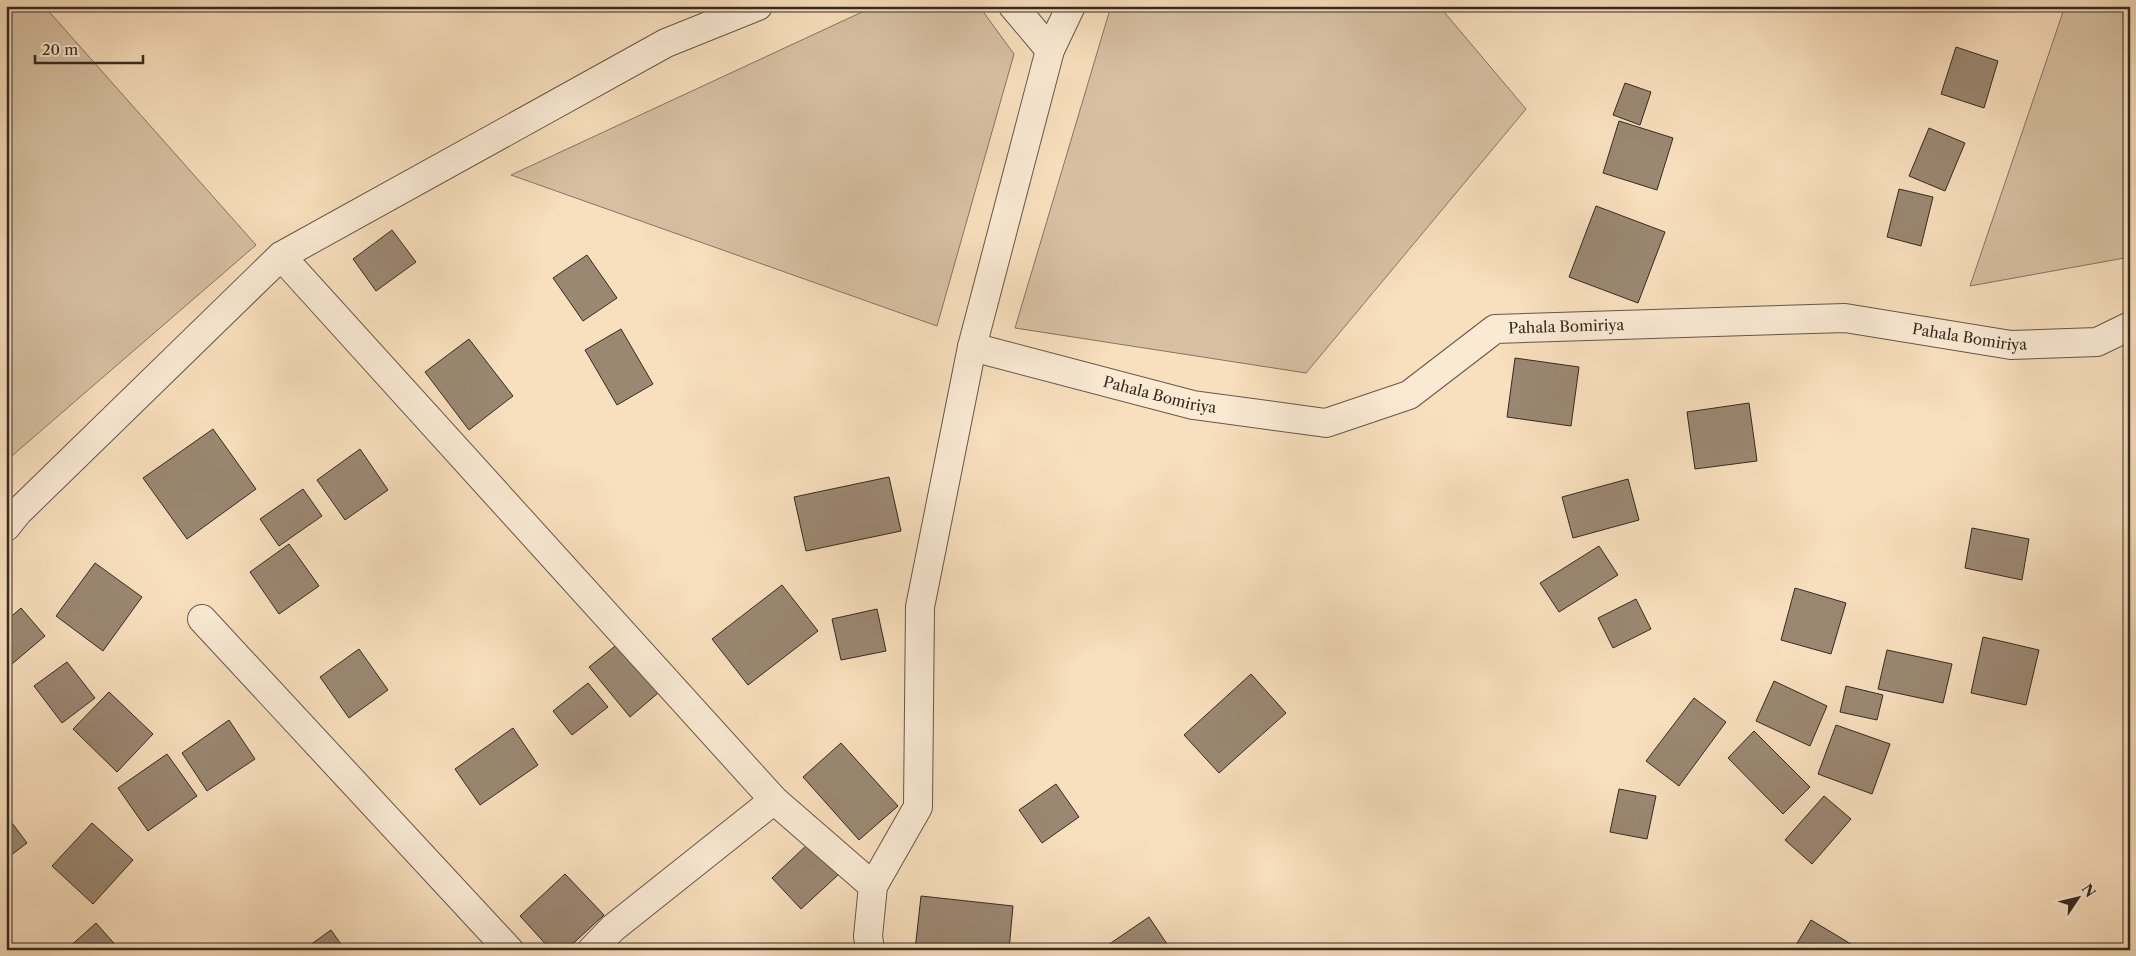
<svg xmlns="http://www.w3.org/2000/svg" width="2136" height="956" font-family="'Libre Caslon Text',serif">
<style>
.green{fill:#d7c0a2;stroke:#867561}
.building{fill:#9b8872;stroke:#362a20}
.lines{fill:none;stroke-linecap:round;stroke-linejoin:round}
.minor-casing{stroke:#665747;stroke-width:30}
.minor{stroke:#faead4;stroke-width:28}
.labels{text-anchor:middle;stroke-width:4;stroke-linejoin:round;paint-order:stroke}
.street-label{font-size:15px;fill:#362a20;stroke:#faead4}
</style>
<rect width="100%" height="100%" fill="#f8dfbd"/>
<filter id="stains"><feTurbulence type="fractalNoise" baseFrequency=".004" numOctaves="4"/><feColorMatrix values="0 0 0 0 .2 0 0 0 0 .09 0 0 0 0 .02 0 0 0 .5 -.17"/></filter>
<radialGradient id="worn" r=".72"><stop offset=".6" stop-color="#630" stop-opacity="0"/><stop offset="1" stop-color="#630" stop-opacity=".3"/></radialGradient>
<g class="green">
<path d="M6,6H44L256,245L6,461Z"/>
<path d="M875,6H979L1014,54L937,326L511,175Z"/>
<path d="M1111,6H1439L1526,109L1306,373L1015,328Z"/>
<path d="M2065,6H2130V257L1970,286Z"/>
</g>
<g class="building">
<path d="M1956,47L1998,61L1984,108L1941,94Z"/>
<path d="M1625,83L1651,92L1640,125L1613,115Z"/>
<path d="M1619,121L1673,138L1657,190L1603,173Z"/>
<path d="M1929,128L1965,143L1945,191L1909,176Z"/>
<path d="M1899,189L1933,197L1921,246L1887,237Z"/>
<path d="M1596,206L1665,232L1638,303L1569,277Z"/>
<path d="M392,230L416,262L376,291L353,259Z"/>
<path d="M587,255L617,298L583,321L553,278Z"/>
<path d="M621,329L653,384L617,405L585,350Z"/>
<path d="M469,339L513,396L469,430L425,372Z"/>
<path d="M1515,358L1579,367L1571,426L1507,417Z"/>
<path d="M1749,403L1757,461L1695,469L1687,412Z"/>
<path d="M213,429L256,489L187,539L143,478Z"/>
<path d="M360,449L388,490L345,520L317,480Z"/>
<path d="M889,477L901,531L806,551L794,497Z"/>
<path d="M1628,479L1639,520L1573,538L1562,497Z"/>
<path d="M303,489L322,516L279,546L260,519Z"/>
<path d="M1972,528L2029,539L2022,580L1965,568Z"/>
<path d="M289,544L319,586L279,614L250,572Z"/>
<path d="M1599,546L1618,575L1559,612L1540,583Z"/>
<path d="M95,563L142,597L103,651L56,616Z"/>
<path d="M782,585L818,631L748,685L712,639Z"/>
<path d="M1795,588L1846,603L1831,654L1781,640Z"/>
<path d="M1636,599L1651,629L1613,648L1598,618Z"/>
<path d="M21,608L45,636L6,669V621Z"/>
<path d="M877,609L886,651L841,660L832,619Z"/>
<path d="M1983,637L2039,650L2026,705L1971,693Z"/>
<path d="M624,639L664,688L630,717L589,667Z"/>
<path d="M359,649L388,690L349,718L320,677Z"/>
<path d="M1887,650L1952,664L1943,703L1878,689Z"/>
<path d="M67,662L95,698L62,723L34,686Z"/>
<path d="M1251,674L1286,713L1219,773L1184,735Z"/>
<path d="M1774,681L1827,706L1810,746L1756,721Z"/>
<path d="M588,683L608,707L572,735L553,711Z"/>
<path d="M1846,686L1883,695L1877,720L1840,712Z"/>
<path d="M109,692L153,734L117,772L73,729Z"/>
<path d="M1694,698L1726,722L1679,786L1646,761Z"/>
<path d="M229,720L255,759L207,791L182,753Z"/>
<path d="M1836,725L1890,744L1872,794L1818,774Z"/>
<path d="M513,728L538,765L480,805L455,769Z"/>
<path d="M1754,731L1810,787L1783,814L1728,758Z"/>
<path d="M841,743L898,806L859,840L803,777Z"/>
<path d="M167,754L197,796L148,831L118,788Z"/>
<path d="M1056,784L1079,817L1042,843L1019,810Z"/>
<path d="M1619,789L1656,796L1647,839L1610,832Z"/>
<path d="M1824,796L1851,819L1812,864L1785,840Z"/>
<path d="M9,819L27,843L6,859V821Z"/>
<path d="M92,823L133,860L93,904L52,866Z"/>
<path d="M809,843L838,875L801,909L772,878Z"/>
<path d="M565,874L604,915L566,950H551L520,916Z"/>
<path d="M921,896L1013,906L1009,950H915Z"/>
<path d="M1149,917L1171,950H1102V949Z"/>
<path d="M1811,920L1861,950H1793Z"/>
<path d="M96,923L119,949L66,950Z"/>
<path d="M331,930L345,950H303Z"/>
</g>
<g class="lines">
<defs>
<g id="minor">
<path d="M1013,6L1050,50"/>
<path d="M281,256L774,800L873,886"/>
<path id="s1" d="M972,347L1193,405L1326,423L1409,395L1495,329L1845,318L2011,345L2097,342L2130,326"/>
<path d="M6,527L18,512L281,256L666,43L758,6"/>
<path d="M202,619L509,950"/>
<path d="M592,950L613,928L774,800"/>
<path d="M870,950L868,936L873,886L918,807L920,607L972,347L1050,50L1071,6"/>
</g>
</defs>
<use href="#minor" class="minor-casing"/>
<use href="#minor" class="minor"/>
</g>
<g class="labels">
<g class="street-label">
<text dy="5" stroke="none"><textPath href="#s1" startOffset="630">Pahala Bomiriya</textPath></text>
<text dy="5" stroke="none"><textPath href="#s1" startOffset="1035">Pahala Bomiriya</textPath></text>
<text dy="5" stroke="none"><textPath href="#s1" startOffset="194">Pahala Bomiriya</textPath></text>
</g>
</g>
<rect width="2136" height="956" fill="none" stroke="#f8dfbd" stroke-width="25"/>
<rect x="8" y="8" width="2121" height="941" fill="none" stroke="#362a20" stroke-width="2.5"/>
<rect x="12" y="12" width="2111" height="931" fill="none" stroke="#362a20"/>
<g transform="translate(2078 898) rotate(55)" stroke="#faead4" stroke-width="4" paint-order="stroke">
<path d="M0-4L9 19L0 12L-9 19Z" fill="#362a20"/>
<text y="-8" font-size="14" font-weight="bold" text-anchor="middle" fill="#362a20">N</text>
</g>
<path d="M35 55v8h108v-8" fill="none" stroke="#362a20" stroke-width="2.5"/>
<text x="42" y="55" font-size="15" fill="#362a20" stroke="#faead4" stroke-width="4" paint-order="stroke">20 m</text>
<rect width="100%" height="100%" filter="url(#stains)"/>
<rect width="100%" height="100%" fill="url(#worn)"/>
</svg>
